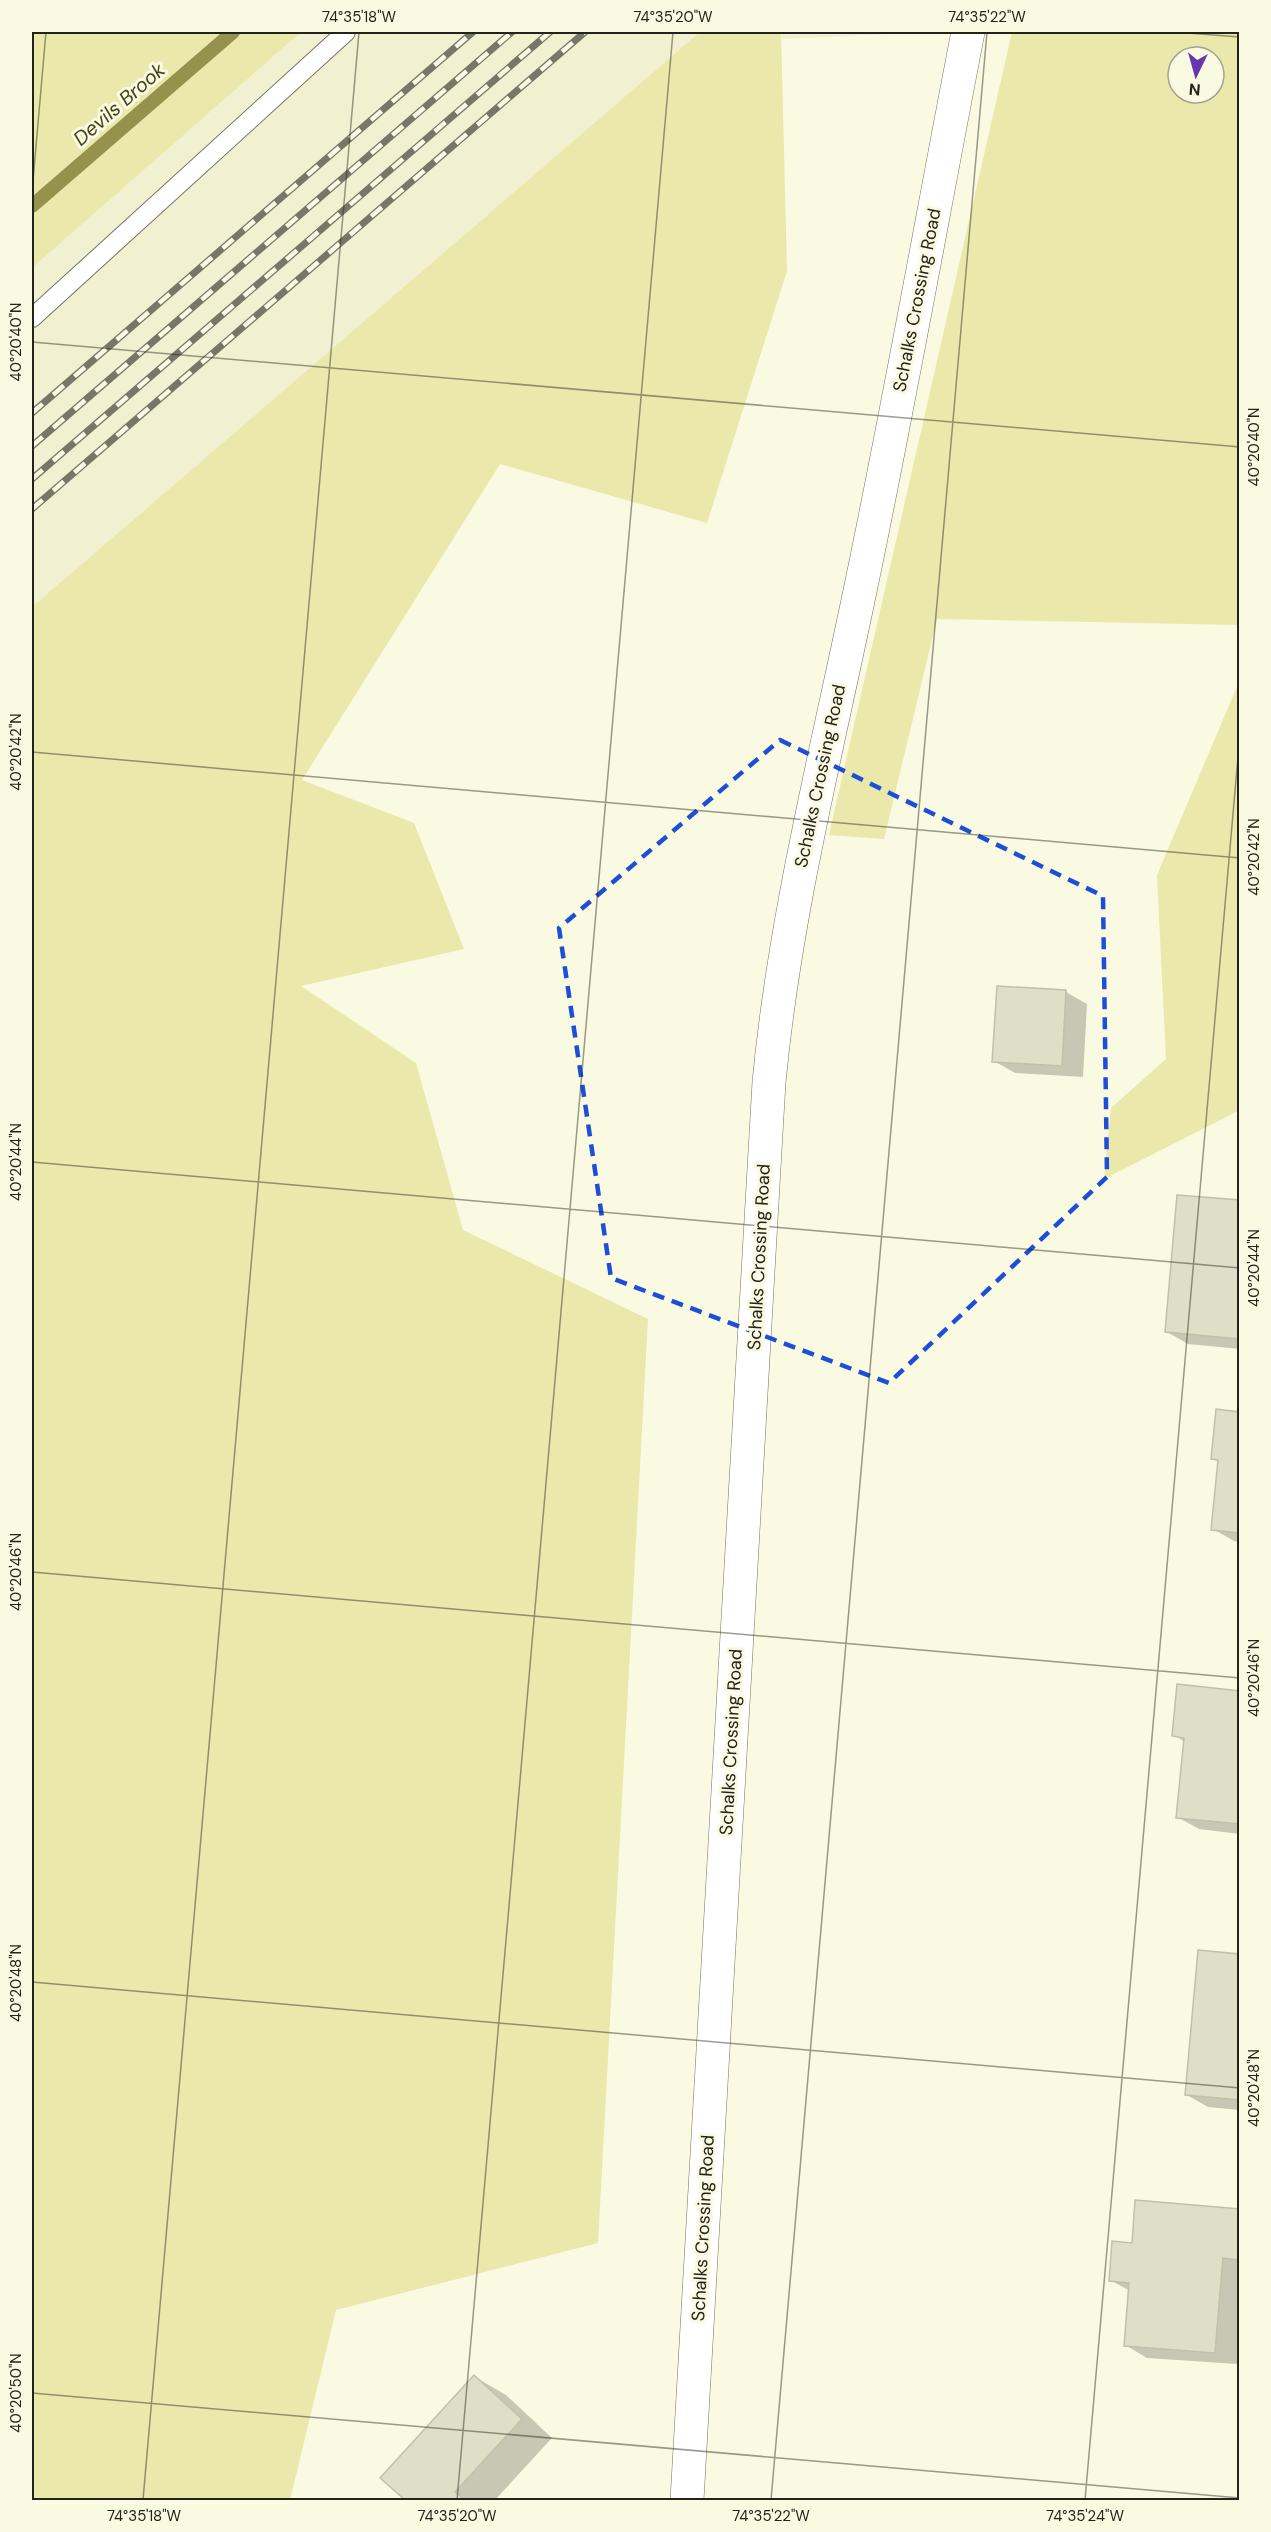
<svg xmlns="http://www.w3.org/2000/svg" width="1271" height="2532" font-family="'DM Sans',sans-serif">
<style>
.built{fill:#f1f0d1}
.green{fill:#eae8ab;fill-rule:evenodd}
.shadow{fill:#0003}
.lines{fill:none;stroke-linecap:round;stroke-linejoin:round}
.stream{stroke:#94924d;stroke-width:14}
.building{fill:#dfdec7;stroke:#c1c0aa;stroke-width:1.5}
.lane-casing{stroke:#757460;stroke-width:20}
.secondary-casing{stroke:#757460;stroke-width:34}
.lane{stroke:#fff;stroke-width:18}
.secondary{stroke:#fff;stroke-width:33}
.rail-casing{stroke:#777768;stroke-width:7}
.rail{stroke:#faf9e2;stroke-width:4.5;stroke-dasharray:14;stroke-linecap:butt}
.marked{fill:none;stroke:#1d4ed8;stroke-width:4.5;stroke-dasharray:12 8;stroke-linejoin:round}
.ticks{fill:none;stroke:#23231a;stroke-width:1.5;stroke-opacity:0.45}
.labels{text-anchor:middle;stroke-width:6;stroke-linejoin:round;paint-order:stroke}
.street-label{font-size:18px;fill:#23231a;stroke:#faf9e2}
.water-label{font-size:20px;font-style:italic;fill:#44421b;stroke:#faf9e2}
.neatline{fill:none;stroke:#23231a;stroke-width:2}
.ticks-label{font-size:15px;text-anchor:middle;fill:#23231a}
</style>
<rect width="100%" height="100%" fill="#faf9e2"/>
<g class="built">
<path d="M301,32H700L32,607V268Z"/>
<path d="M781,32H892L891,34L782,39Z"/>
</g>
<g class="green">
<path d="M32,32H301L32,268Z"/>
<path d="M700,32H781L787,271L707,523L500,464L302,780L414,823L464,949L301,986L416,1063L463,1230L648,1319L598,2243L336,2310L290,2500H32V607Z"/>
<path d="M1012,32H1239V625L937,619L884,839L829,835ZM1178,57H1214V93H1178Z"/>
<path d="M1239,682L1238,1111L1104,1179L1111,1108L1166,1059L1157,875Z"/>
</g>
<g class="shadow">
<path d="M1066,992L1087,1004L1083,1077L1015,1073L994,1061Z"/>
<path d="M1240,1202V1349L1188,1344L1167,1332Z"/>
<path d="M1240,1413V1542L1234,1541L1213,1529L1220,1463L1212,1458Z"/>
<path d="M1240,1692V1834L1199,1829L1177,1817L1185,1742L1174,1735Z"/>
<path d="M1240,1956V2110L1208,2107L1187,2095Z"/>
<path d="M1240,2210V2325L1237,2364L1147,2358L1125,2345L1130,2291L1110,2280L1134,2245Z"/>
<path d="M475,2377L506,2395L552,2438L495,2500H407L382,2478Z"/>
</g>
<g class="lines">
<path class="stream" d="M32,206L233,32"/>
</g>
<g class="building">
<path d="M997,986L1066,990L1062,1066L992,1062Z"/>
<path d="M1177,1195L1240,1200V1339L1165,1332Z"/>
<path d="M1216,1409L1240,1412V1533L1211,1530L1218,1460L1211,1459Z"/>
<path d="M1177,1684L1240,1691V1824L1176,1818L1184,1738L1172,1736Z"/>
<path d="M1198,1950L1240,1954V2100L1185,2095Z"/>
<path d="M1135,2200L1240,2209L1238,2260L1223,2258L1215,2353L1124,2346L1129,2283L1109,2281L1112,2241L1132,2243Z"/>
<path d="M474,2375L522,2419L455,2492L465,2500H405L380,2478Z"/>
</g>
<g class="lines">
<defs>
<path id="lane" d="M32,318L346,32"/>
<path id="secondary" d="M687,2500L769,1082C785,915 826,755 860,591C899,405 932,218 968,32"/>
</defs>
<use href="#lane" class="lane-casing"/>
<use href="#secondary" class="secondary-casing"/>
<use href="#lane" class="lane"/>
<use href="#secondary" class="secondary"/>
<defs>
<g id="rail">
<path d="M32,413L473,32"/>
<path d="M32,446L512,32"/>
<path d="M32,479L550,32"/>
<path d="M32,509L585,32"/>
</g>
</defs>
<use href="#rail" class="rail-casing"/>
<use href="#rail" class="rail"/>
</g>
<path class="marked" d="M780,740L1103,896L1107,1177L889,1383L611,1278L559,928Z"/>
<path class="ticks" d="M1174,32L1240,37M32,192L46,32M32,342L1240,447M32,752L1240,858M32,1162L1240,1268M32,1572L1240,1678M32,1982L1240,2088M32,2393L1240,2498M143,2500L359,32M457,2500L673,32M771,2500L987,32M1085,2500L1240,734"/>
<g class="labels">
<g class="street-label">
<text transform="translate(917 300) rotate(-79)" y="6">Schalks Crossing Road</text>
<text transform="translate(820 776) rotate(-78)" y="6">Schalks Crossing Road</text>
<text transform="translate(759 1257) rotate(-87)" y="6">Schalks Crossing Road</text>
<text transform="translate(731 1742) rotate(-87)" y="6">Schalks Crossing Road</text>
<text transform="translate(703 2228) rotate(-87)" y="6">Schalks Crossing Road</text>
</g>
<g class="water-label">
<text transform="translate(119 104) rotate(-41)" y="7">Devils Brook</text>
</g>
</g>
<rect width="1271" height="2532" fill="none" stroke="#faf9e2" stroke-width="66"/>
<g transform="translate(1196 75) rotate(185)"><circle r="28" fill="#faf9e2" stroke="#a4a392" stroke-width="1.5"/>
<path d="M0-4.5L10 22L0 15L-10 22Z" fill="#6536ad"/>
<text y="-9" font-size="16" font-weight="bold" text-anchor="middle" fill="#23231a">N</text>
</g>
<rect x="33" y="33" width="1205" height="2466" class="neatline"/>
<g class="ticks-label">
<text x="359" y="22">74°35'18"W</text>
<text x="673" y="22">74°35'20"W</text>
<text x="987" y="22">74°35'22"W</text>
<text transform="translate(16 342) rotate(-90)" y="5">40°20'40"N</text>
<text transform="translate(1254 447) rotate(-90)" y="5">40°20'40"N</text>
<text transform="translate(16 752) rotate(-90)" y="5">40°20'42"N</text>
<text transform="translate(1254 857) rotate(-90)" y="5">40°20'42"N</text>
<text transform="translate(16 1162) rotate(-90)" y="5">40°20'44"N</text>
<text transform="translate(1254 1268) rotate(-90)" y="5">40°20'44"N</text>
<text transform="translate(16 1572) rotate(-90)" y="5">40°20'46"N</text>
<text transform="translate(1254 1678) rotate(-90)" y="5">40°20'46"N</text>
<text transform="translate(16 1983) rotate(-90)" y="5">40°20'48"N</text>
<text transform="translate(1254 2088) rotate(-90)" y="5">40°20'48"N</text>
<text transform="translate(16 2393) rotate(-90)" y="5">40°20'50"N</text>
<text x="144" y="2521">74°35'18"W</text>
<text x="457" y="2521">74°35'20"W</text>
<text x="771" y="2521">74°35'22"W</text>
<text x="1085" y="2521">74°35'24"W</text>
</g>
</svg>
